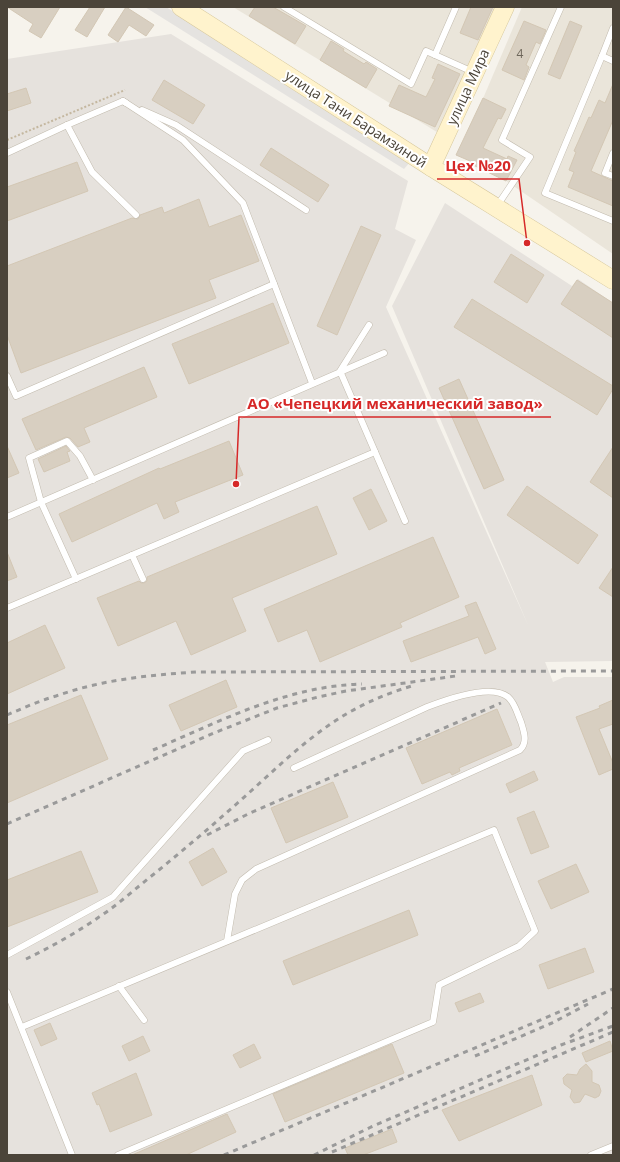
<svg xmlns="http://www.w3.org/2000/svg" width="620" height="1162" font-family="'Open Sans',sans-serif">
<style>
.residential{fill:#eae5da}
.industrial{fill:#e6e2dd}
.parking{fill:#e5e3e0}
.building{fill:#d8cfc1;stroke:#d3c7b4}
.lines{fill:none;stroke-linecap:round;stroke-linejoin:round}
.lane-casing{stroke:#c2bbae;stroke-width:7}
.secondary-casing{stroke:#d6c79b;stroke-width:19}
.path{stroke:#c4b79f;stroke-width:2;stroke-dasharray:2 2;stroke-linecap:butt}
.lane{stroke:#fff;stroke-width:6}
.secondary{stroke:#fff3cd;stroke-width:18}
.rail{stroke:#9a9a9a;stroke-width:3;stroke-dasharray:5 5;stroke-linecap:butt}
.labels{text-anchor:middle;stroke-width:4;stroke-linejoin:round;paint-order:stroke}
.number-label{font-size:12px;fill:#6e675b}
.street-label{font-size:14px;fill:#4b4439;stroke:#fff}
.leader{fill:none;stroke:#d62828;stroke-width:1.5}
.callout-dot{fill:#d62828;stroke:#fff;stroke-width:1.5}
.callout-label{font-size:15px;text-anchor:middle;font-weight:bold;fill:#d62828;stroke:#fff;stroke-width:4;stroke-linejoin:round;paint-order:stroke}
</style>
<rect width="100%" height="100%" fill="#f6f3ec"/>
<g class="residential">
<path d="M233,7H496L445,137Z"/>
<path d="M522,7H613V254L461,150Z"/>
</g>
<path class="industrial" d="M171,34L408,181L395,229L416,240L386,307L528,625L392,306L445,203L572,286L578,279L613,303V661L545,662L553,682L564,677H613V1155H7V59Z"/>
<path class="parking" d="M145,7H166L411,161L404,169Z"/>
<g class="building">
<path d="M7,7H60L41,38L29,31L33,24Z"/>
<path d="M90,7H105L87,37L75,30Z"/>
<path d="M126,7L154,25L146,36L129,25L118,42L108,35Z"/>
<path d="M255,7H273L306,26L295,44L249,16Z"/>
<path d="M471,7H493L478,40L460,33Z"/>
<path d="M524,21L546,30L540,44L536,42L526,65L529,67L524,80L502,70Z"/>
<path d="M570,21L582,26L560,79L548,74Z"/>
<path d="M331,41L344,49L343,51L364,64L366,62L377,69L366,88L320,60Z"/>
<path d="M438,64L460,74L435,127L389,106L399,85L426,97L435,79L432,78Z"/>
<path d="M164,80L205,105L193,124L152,100Z"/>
<path d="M613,84V120L591,171L613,181V206L568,187L574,172L569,170L576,152L574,151L579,140L589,117L591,118L599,100L605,103Z"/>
<path d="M26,88L31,103L7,111V94Z"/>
<path d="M483,98L506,109L501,119L498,118L483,148L507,159L508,156L517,160L506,181L469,163L470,161L456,155Z"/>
<path d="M271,148L329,185L318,202L260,165Z"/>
<path d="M77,162L88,191L7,221V187Z"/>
<path d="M199,199L209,227L241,215L259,261L209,280L216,298L21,373L7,335V266L132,218L138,219L140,215L162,207L164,213Z"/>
<path d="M361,226L381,235L337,335L317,326Z"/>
<path d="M511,254L544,275L527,303L494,282Z"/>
<path d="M577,280L613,303V338L561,304Z"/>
<path d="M472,299L613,386V389L597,415L454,327Z"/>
<path d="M273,303L289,343L189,384L172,344Z"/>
<path d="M144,367L157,397L84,428L90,442L78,447L70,438L66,437L36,450L22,419Z"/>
<path d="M459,379L504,480L484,489L439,388Z"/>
<path d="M229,441L243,475L175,502L179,512L164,519L157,503L72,542L59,514L159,468L160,469Z"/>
<path d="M7,446L19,473L7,478Z"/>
<path d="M66,446L70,451L67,452L70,461L44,472L38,459Z"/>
<path d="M613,447V498L590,482Z"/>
<path d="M527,486L598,535L578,564L507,515Z"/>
<path d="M371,489L387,521L369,530L353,498Z"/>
<path d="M317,506L337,554L232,598L246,631L191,655L176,621L118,646L97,598L139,581L141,583H144L147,581V577Z"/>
<path d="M433,537L459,597L400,623L402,627L320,662L307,630L278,642L264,609Z"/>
<path d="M7,552L17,577L7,581Z"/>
<path d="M613,567V597L599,588Z"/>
<path d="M476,602L496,649L485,654L478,637L411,662L403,641L469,616L465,606Z"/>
<path d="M45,625L65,668L7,694V643Z"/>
<path d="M226,680L237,707L181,731L169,705Z"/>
<path d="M81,695L108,759L7,803V725Z"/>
<path d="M613,700V724L599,729L613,763V769L599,775L576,717L600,708L599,706Z"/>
<path d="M497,709L512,745L459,768L460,771L452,775L450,772L422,784L406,748Z"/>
<path d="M534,771L538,780L510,793L506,784Z"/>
<path d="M333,782L348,817L286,843L271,808Z"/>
<path d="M534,811L549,847L531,854L517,818Z"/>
<path d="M213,848L227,872L202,886L189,862Z"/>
<path d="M81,851L98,892L7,927V880Z"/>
<path d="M576,864L589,892L551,909L538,881Z"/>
<path d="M409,910L418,935L293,985L283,961Z"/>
<path d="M585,948L594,972L548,989L539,965Z"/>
<path d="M480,993L484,1002L459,1012L455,1003Z"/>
<path d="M50,1023L57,1039L41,1046L34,1030Z"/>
<path d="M143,1036L150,1051L129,1061L122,1046Z"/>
<path d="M610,1041L613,1051L586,1062L582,1053Z"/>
<path d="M254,1044L261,1058L240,1068L233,1055Z"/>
<path d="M392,1044L404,1073L285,1122L273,1094Z"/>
<path d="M586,1064L592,1071V1082L599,1085L601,1091L599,1096L595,1098L585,1094L580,1102L574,1103L570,1097L572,1090L564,1084L563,1078L567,1074L577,1075L580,1069Z"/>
<path d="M136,1073L152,1115L110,1132L99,1104L97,1105L92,1093Z"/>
<path d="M532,1075L542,1105L459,1141L442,1110Z"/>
<path d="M227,1114L236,1132L186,1155H132Z"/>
<path d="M392,1129L397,1142L363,1155H348L345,1148Z"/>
</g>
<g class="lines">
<defs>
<g id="lane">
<path d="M284,7L411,84L426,51L473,72"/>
<path d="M613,28L602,56L613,61"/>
<path d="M435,55L456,7"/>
<path d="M602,56L545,193L613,221"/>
<path d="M123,101L183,140L243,203L312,383"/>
<path d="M142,110L176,125L306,210"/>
<path d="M67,125L92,172L136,215"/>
<path d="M7,153L67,125L123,101L126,103"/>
<path d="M613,153L605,173L613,176"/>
<path d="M497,206L530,157L502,140L561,7"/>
<path d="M369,325L340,371L405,521"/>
<path d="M7,376L16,396L274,284"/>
<path d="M7,517L384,353"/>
<path d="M132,555L143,579"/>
<path d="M76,579L41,502L29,458L67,441L80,456L93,480"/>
<path d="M7,608L375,452"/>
<path d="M227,941L235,894L242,880L256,869L520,750C528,742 524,732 521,722C517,713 515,703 508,697C491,683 445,700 427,707L294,768"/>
<path d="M7,955L113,897L243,751L268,740"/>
<path d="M119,986L144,1020"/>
<path d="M7,992L72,1155"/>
<path d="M22,1027L494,830L535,931L519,946L439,985L433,1022L118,1155"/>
<path d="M591,1155L613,1146"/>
</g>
<g id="secondary">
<path d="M181,7L431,167L613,280"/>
<path d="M431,167L505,7"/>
</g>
</defs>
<use href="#lane" class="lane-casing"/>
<use href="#secondary" class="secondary-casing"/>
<path class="path" d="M7,140L125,90"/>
<use href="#lane" class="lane"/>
<use href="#secondary" class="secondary"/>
<g class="rail">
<path d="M7,715C23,708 39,701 56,696C101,680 148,675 196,672L613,671"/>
<path d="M153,750C220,721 287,686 362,684"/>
<path d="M7,824L214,733L277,708L318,697L346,691L456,676"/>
<path d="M207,835L250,813L501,703"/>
<path d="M26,959C51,947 76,933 99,917C119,904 136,888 154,874C181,852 207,830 233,807C270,775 305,738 348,713C369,701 391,692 415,685"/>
<path d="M570,1037L613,1008"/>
<path d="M475,1056L552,1023L588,1004"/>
<path d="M332,1152L613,1032"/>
<path d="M224,1155L613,989"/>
<path d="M314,1155L371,1127L561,1045L613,1026"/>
</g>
</g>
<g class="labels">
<g class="number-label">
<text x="520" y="58">4</text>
</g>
<g class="street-label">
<text transform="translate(468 87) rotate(-65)" y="5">улица Мира</text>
<text transform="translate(356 119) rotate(33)" y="5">улица Тани Барамзиной</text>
</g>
</g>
<path class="leader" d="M527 243L519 179H437M236 484L239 417H551"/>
<g class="callout-dot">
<circle cx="527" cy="243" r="4"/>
<circle cx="236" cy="484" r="4"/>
</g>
<g class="callout-label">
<text x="478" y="171">Цех №20</text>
<text x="395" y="409">АО «Чепецкий механический завод»</text>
</g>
<rect width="620" height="1162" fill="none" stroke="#4b4439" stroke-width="16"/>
</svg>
